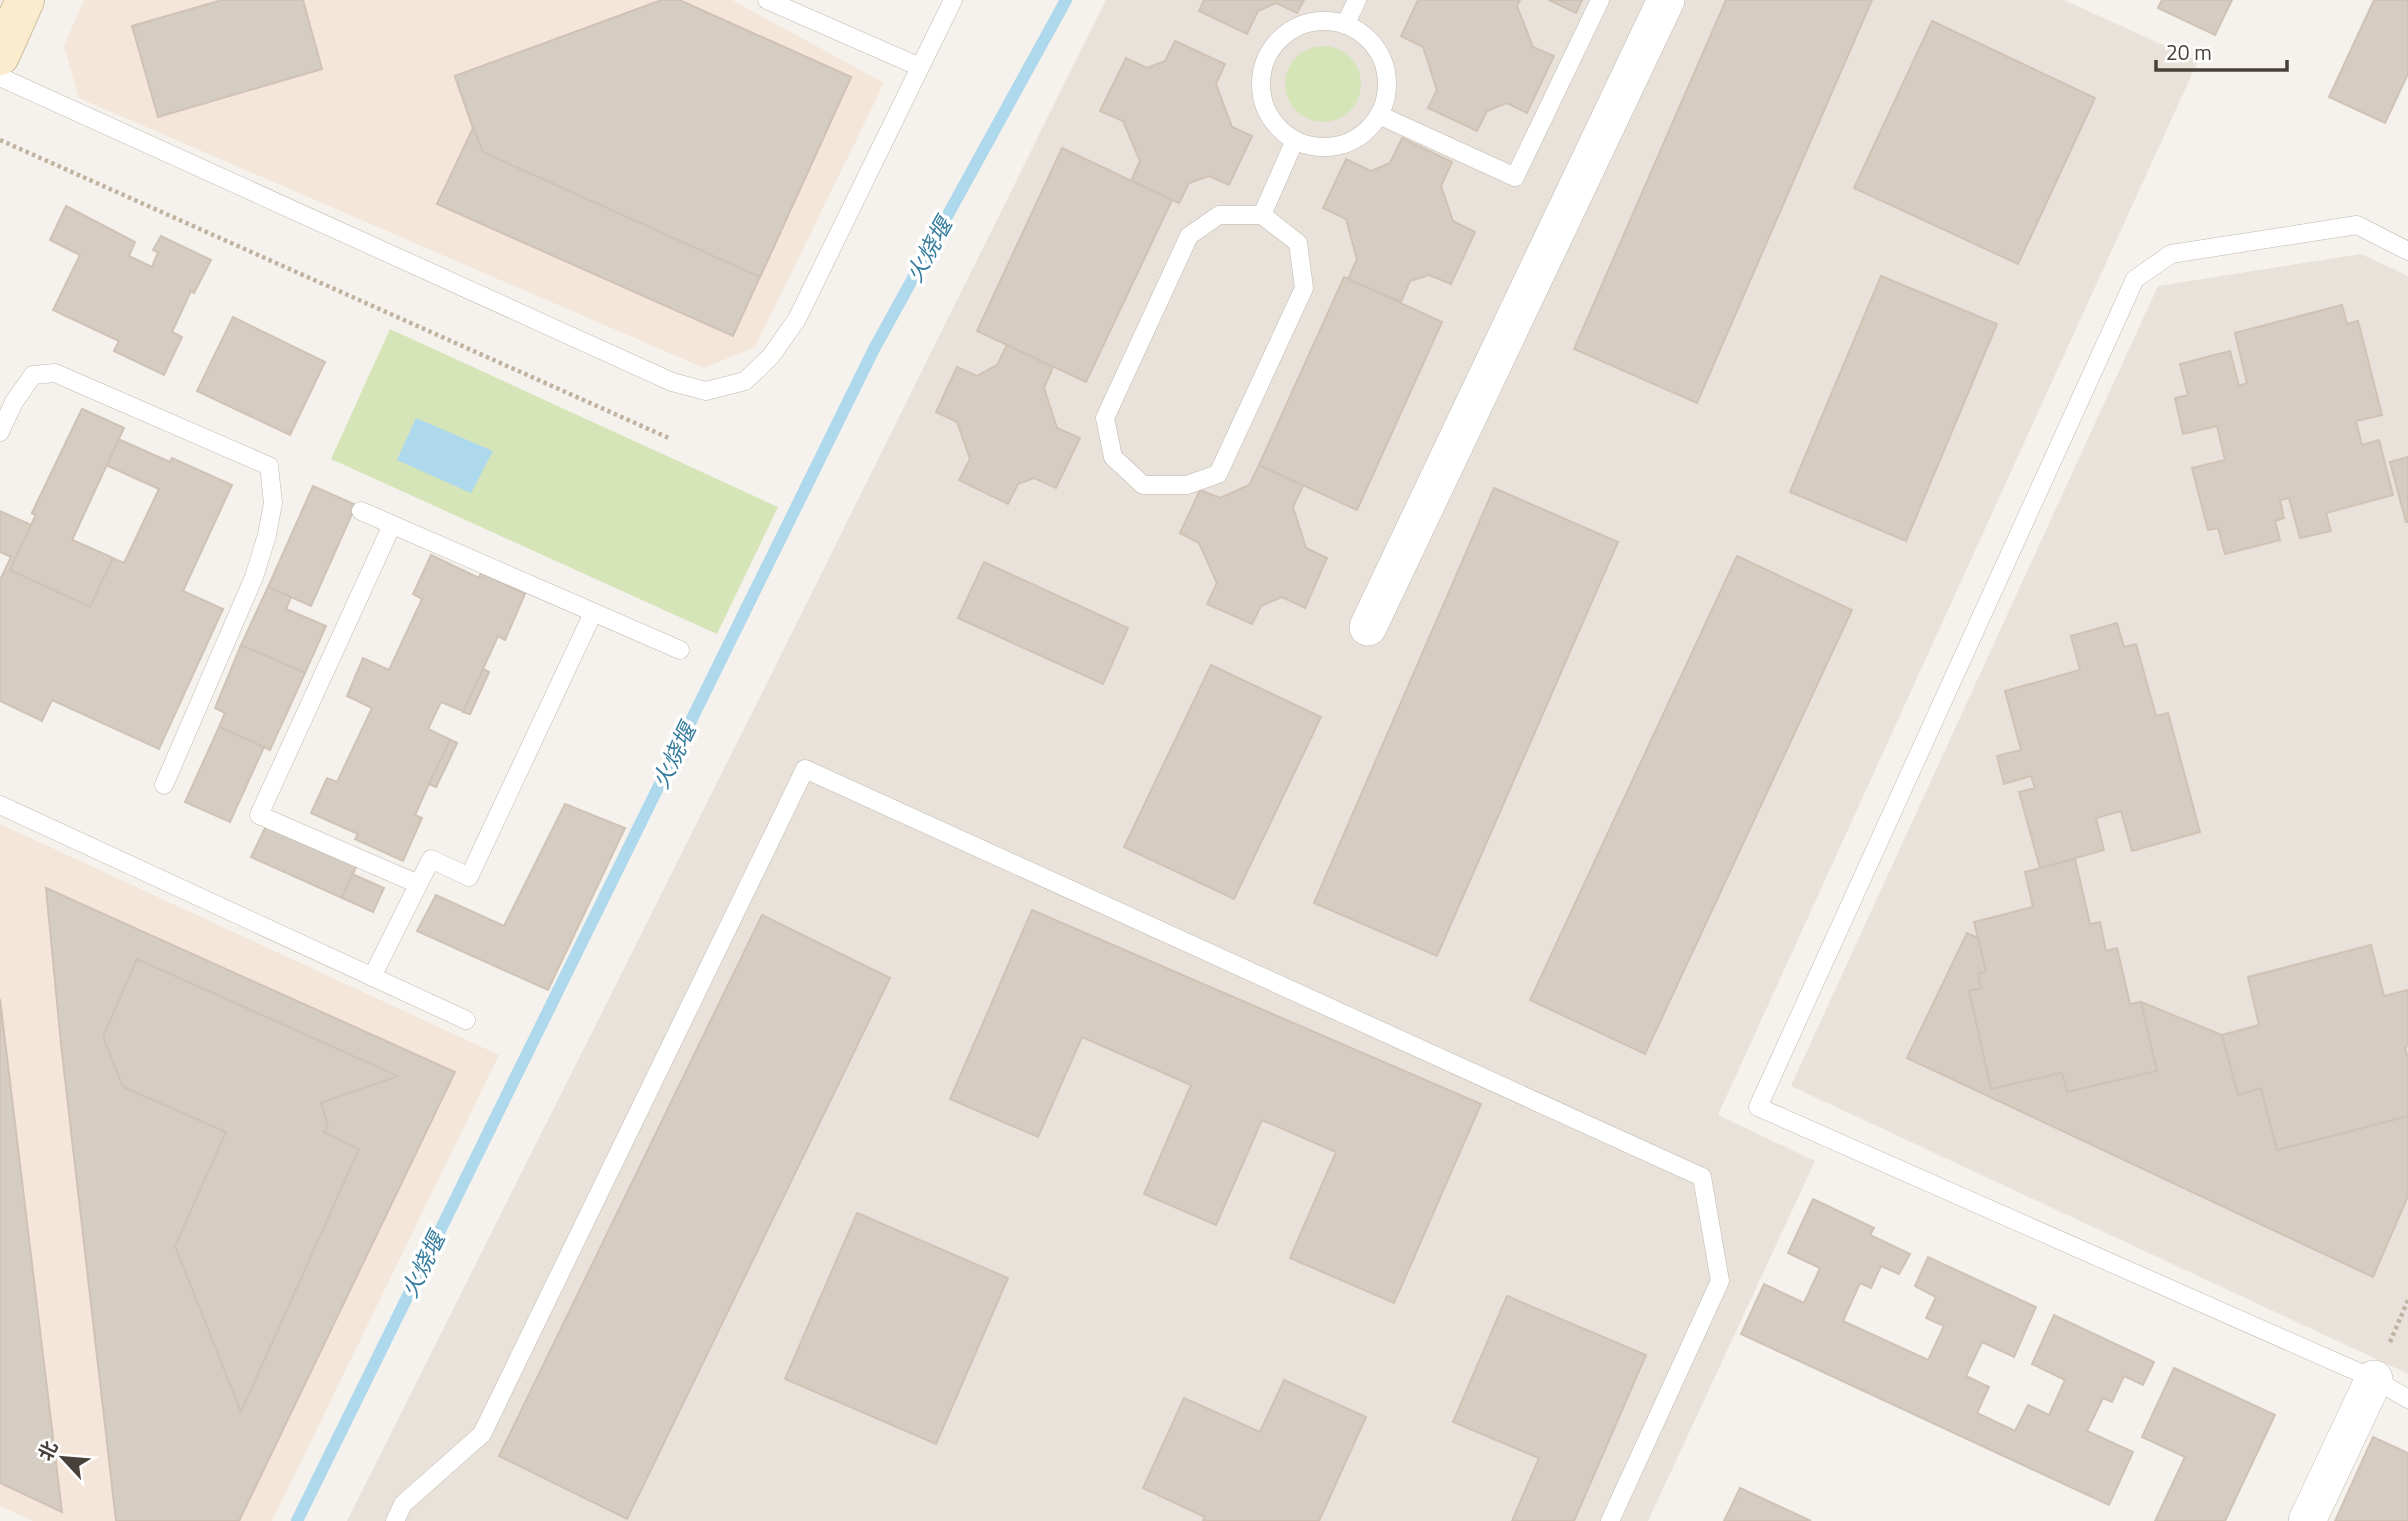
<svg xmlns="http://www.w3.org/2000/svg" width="2408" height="1521" font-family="'Titillium Web','Noto Sans SC',sans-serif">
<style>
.residential{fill:#e8e2da}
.commercial{fill:#f4e6d9}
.green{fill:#d5e5b8}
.water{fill:#aed8ec}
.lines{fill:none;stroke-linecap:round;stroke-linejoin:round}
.stream{stroke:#aed8ec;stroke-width:12}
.building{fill:#d5ccc2;stroke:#d0c3b6;stroke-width:2;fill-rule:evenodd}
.service-casing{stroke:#c0b8af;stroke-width:19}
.minor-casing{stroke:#c0b8af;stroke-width:38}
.secondary-casing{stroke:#d0bf9f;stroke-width:40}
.path{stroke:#c0b2a1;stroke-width:4.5;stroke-dasharray:3.5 3.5;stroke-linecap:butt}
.service{stroke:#fff;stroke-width:18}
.minor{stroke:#fff;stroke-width:37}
.secondary{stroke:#fbecd0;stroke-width:38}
.labels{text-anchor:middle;stroke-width:7;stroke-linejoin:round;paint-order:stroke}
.water-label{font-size:23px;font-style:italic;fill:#367c9d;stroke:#fff}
</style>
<rect width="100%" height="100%" fill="#f5f1ec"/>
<g class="residential">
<path d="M1106,0H2064L2198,61L1718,1115L1815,1161L1648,1521H347L774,669Z"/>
<path d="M2361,254L2408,276V1374L1791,1086L2158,286Z"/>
</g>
<g class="commercial">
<path d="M84,0H732L884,83L755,347L704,368L79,98L64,46Z"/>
<path d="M0,824L499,1055L272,1521H33L0,1506Z"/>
</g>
<g class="green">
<circle cx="1323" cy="84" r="38"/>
<path d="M390,329L778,507L717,634L331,459Z"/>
</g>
<path class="water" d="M416,418L493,451L471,493L397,460Z"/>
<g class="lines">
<path class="stream" d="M297,1521L874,349L1066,0"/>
</g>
<g class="building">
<path d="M222,0H303L322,69L158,117L132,26Z"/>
<path d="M662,0H679L851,77L733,336L437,204L473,128L455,76Z"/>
<path d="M662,0H679L851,77L760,277L483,152L473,128L455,76Z"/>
<path d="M1204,0H1304L1297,13L1276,3L1258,11L1247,34L1199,11Z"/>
<path d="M1418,0H1520L1517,6L1533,47L1554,56L1527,113L1507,103L1487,111L1477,131L1428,108L1437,90L1423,47L1401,36Z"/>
<path d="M1549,0H1582L1576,13Z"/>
<path d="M1726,0H1872L1697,403L1574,349Z"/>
<path d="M2162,0H2232L2215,35L2158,8Z"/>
<path d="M2374,0H2408V74L2385,123L2329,97Z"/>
<path d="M1932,21L2095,98L2018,264L1854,188Z"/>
<path d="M1175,41L1225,64L1216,84L1232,127L1252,136L1229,185L1209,176L1189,183L1179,203L1131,181L1140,161L1123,121L1100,111L1126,58L1147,68L1165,61Z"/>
<path d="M1402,138L1452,162L1441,186L1453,221L1475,232L1451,284L1429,275L1410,281L1401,302L1348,279L1357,259L1346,219L1323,208L1346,159L1371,171L1390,163Z"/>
<path d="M1062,148L1172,200L1086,382L977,331Z"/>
<path d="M66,206L135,242L129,256L152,267L158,252L153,250L161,236L211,260L194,293L191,291L172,332L182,337L164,375L114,351L119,341L53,310L80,255L50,240Z"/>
<path d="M1881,276L1997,324L1906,541L1790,492Z"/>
<path d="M1344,277L1442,322L1357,510L1259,465Z"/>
<path d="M2342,305L2347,324L2358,321L2382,415L2356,421L2362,445L2379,440L2393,495L2326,513L2331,531L2300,538L2289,498L2280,500L2284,518L2275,521L2280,540L2225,554L2218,528L2208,530L2192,468L2225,460L2217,426L2183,434L2175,398L2188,395L2180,364L2230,351L2239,386L2247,383L2235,333Z"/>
<path d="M233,317L325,362L290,435L197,391Z"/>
<path d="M1007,345L1053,367L1044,388L1057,428L1080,438L1056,488L1034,478L1018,484L1008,504L959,480L970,459L957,422L936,412L957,367L977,376L997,365Z"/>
<path d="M82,409L124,428L118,439L170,462L172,458L232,485L183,591L223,609L159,749L52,700L42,721L0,701V580L11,557L0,552V511L31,525L36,515L32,513ZM106,465L159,489L124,563L72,540Z"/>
<path d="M82,409L124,428L72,540L113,558L90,607L10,570L36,515L32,513Z"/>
<path d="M2408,457V522H2406L2390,462Z"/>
<path d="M1259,465L1303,486L1293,507L1306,548L1327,558L1305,608L1282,597L1261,606L1252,624L1207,604L1217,583L1199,543L1180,533L1200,490L1220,498L1249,485Z"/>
<path d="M313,486L356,505L311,606L268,587Z"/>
<path d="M1494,488L1618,542L1437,956L1314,903Z"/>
<path d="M431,555L479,578L481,573L525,594L505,640L498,636L483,669L489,672L470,714L441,702L428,729L457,743L436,787L429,784L415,815L422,818L403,861L355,839L358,834L311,813L327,778L337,782L372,708L347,696L363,658L389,670L422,599L413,594Z"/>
<path d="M1737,556L1852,610L1645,1054L1530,1000Z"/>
<path d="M984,562L1128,628L1103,684L958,618Z"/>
<path d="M268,587L291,597L286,609L326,626L305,673L241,645Z"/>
<path d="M2117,623L2124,647L2136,644L2156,716L2168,713L2200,832L2132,851L2121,811L2096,818L2104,850L2040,868L2019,792L2035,788L2031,776L2004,784L1997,756L2021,750L2005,691L2080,670L2071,636Z"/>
<path d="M241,645L305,673L270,750L219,727L225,713L215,708Z"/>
<path d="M1211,665L1321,717L1234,899L1124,847Z"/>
<path d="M483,669L489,672L470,714L463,712Z"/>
<path d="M219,727L264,747L230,822L185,802Z"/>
<path d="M450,740L457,743L436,787L429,784Z"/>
<path d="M565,804L625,828L548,990L417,931L436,895L504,926Z"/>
<path d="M266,826L357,865L342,898L251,857Z"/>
<path d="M2075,859L2090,924L2100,922L2106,951L2117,948L2130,1004L2141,1002L2157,1071L2067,1092L2062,1073L1991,1089L1969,991L1981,988L1978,973L1986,972L1974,922L2033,907L2025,872Z"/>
<path d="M352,874L384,888L373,912L342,898Z"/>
<path d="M46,888L455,1072L239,1521H116L61,1044Z"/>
<path d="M1032,910L1481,1104L1394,1303L1290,1258L1336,1152L1262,1120L1216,1225L1144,1194L1191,1085L1082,1037L1038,1137L950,1099Z"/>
<path d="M762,915L890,978L627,1519L499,1456Z"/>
<path d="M1967,933L1978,938L1986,972L1978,973L1981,988L1969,991L1991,1089L2062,1073L2067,1092L2157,1071L2141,1002L2222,1035L2238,1095L2261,1088L2277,1150L2408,1116V1196L2373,1277L1907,1058Z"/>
<path d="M2371,945L2384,996L2408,990V1046L2405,1047L2408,1059V1116L2277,1150L2261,1088L2238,1095L2222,1035L2259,1025L2248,977Z"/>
<path d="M137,959L398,1076L321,1103L328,1126L324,1132L359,1149L241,1412L175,1246L226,1132L123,1087L103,1037Z"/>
<path d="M0,999L62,1512L0,1483Z"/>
<path d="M1813,1199L1874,1228L1870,1235L1910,1254L1899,1274L1881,1266L1871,1288L1860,1283L1843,1321L1928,1360L1944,1326L1926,1318L1936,1297L1915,1286L1928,1257L2036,1307L2014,1357L1982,1342L1966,1376L1989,1387L1977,1413L2015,1431L2028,1405L2049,1415L2065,1380L2032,1364L2054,1315L2154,1362L2143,1385L2124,1376L2112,1402L2103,1398L2087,1431L2133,1452L2109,1505L1741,1334L1764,1284L1804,1303L1820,1268L1788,1253Z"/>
<path d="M857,1213L1008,1278L936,1444L785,1379Z"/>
<path d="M1507,1296L1646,1355L1574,1521H1512L1539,1458L1453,1422Z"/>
<path d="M2174,1368L2275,1415L2225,1521H2155L2185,1457L2142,1437Z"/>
<path d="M1284,1380L1366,1417L1319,1521H1203L1205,1517L1143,1488L1184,1398L1260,1432Z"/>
<path d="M2373,1437L2408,1453V1521H2335Z"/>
<path d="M1740,1488L1811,1521H1724Z"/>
</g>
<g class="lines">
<defs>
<g id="service">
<path d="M767,0L920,67"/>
<circle cx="1324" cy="84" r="63"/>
<path d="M1345,25L1357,0"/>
<path d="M0,77L672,382L706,391L745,381L771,356L797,319L953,0"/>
<path d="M1379,115L1515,177L1600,0"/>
<path d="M1262,215L1298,243L1304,288L1218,474L1187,485H1143L1113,457L1105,418L1189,236L1219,215H1262L1295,140"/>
<path d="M2408,251L2357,225L2171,254L2135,279L1758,1107L2374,1379L2408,1399"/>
<path d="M0,432L14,402L33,375L55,373L269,466L273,503L267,535L254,577L164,785"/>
<path d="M361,511L680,650"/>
<path d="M392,525L259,815L418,884"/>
<path d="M0,805L466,1020"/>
<path d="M372,977L431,859L469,877L593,613"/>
<path d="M395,1521L403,1504L482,1434L805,769L1702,1177L1720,1281L1610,1521"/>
</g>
<g id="minor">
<path d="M1368,627L1666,0"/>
<path d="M2307,1521L2374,1379"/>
</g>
<path id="secondary" d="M0,56L25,0"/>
</defs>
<use href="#service" class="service-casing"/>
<use href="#minor" class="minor-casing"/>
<use href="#secondary" class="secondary-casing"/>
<g class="path">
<path d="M0,140L671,439"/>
<path d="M2390,1342L2408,1300"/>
</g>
<use href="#service" class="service"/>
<use href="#minor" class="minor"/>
<use href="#secondary" class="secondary"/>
</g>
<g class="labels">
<g class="water-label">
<text transform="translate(929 250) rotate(-61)" y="8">火烧堰</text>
<text transform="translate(674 756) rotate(-64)" y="8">火烧堰</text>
<text transform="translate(423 1265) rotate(-64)" y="8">火烧堰</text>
</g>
</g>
<g transform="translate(63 1458) rotate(296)" stroke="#ffffff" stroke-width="5" paint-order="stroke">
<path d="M0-5L12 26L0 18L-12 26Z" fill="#48413a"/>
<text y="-10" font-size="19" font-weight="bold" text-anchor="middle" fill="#48413a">北</text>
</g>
<path d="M2156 60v10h131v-10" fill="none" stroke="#48413a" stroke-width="3.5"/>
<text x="2166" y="60" font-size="21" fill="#48413a" stroke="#ffffff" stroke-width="5" paint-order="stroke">20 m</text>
</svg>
